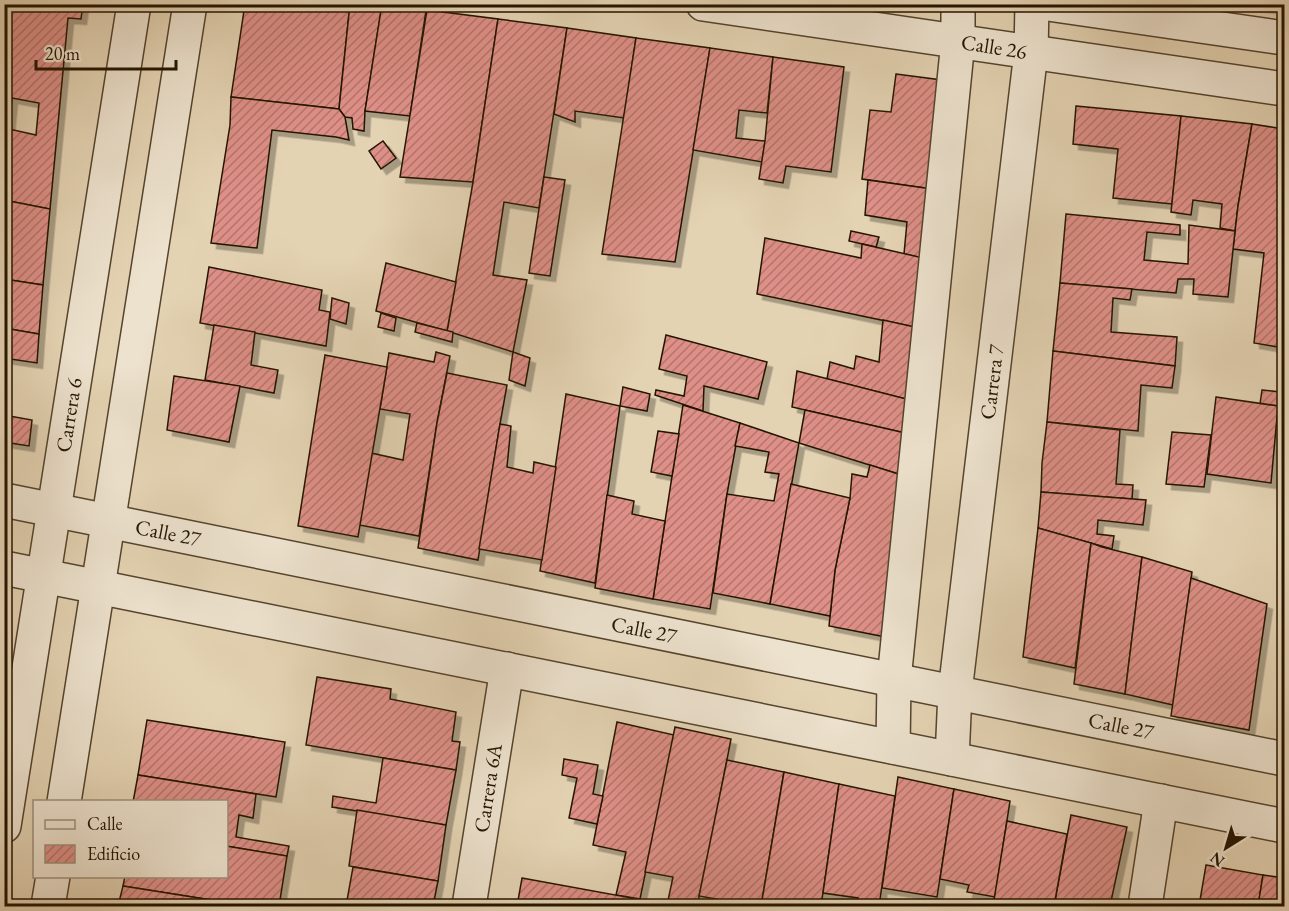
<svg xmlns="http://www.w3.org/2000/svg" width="1289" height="911" font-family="'EB Garamond',serif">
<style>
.building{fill:url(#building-hatch);stroke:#241500;stroke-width:1.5;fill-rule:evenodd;filter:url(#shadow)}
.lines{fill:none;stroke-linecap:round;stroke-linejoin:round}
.street-casing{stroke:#54442d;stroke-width:36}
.street{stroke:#ede2ce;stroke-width:33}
.labels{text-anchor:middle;stroke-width:4.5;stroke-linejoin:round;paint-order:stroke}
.street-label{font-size:21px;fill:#241500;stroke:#ede2ce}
</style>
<defs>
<pattern id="building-hatch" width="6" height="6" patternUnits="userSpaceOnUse" patternTransform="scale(1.5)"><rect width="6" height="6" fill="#de8f87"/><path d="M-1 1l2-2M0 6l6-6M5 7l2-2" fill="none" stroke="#b4746c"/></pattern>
<filter id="shadow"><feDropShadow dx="5.5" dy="5.5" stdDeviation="0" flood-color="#0004"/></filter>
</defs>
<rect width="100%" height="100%" fill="#e4d3b3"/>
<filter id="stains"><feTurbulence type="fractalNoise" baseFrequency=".00333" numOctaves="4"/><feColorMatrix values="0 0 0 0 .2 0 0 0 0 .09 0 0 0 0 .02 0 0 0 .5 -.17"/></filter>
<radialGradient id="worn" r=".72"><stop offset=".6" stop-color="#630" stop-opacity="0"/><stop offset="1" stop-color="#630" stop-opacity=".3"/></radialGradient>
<g class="building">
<path d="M4,4H83L81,19L68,18L50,209L4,200ZM12,98L39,103L36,135L9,129Z"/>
<path d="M245,4H350L339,109L231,97Z"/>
<path d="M350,4L382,5L365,111L364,131L353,129L352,118L345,117L339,109Z"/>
<path d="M382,4H427L410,116L365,111Z"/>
<path d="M1284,4V9L1243,5V4Z"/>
<path d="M427,10L498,19L473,182L400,177Z"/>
<path d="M498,19L567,28L539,208L504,202L493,275L527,280L513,352L447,331L473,182Z"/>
<path d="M567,28L636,38L624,118L575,111V122L554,114Z"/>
<path d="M636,38L710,48L675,262L602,254Z"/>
<path d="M710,48L773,57L767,113L739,110L736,138L765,141L762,162L693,150Z"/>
<path d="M773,57L844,67L831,172L786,166L783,183L759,179L765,141Z"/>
<path d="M896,74L942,80L939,190L862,179L870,110L891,112Z"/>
<path d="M231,97L339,109L345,117L349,140L336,137L272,130L257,248L211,243L230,125Z"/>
<path d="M1076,106L1181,116L1172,204L1113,198L1118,149L1073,144Z"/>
<path d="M1181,116L1252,124L1238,206L1235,231L1220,228L1222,204L1193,200L1191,215L1171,212Z"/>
<path d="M1252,124L1284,129V348L1254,343L1264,253L1233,249L1238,206Z"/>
<path d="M383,141L396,158L381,169L369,151Z"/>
<path d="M544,177L565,180L550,276L529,273Z"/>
<path d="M868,180L939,190L932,260L904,254L907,222L865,215Z"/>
<path d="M4,200L50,209L43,285L4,279Z"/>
<path d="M1066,214L1180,225V235L1147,232L1144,260L1188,264L1189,225L1235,231L1228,297L1193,294L1194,279H1178L1176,293L1060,283Z"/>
<path d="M851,231L879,237L876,247L849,241Z"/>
<path d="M765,238L861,258L862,244L932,260L924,329L757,294Z"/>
<path d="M386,263L456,282L447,331L376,311Z"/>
<path d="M209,267L322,290L319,310L330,312L326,346L200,323Z"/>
<path d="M4,279L43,285L39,334L4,328Z"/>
<path d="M1060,283L1132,289L1130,300L1113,298L1111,332L1177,337L1175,366L1053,351Z"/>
<path d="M332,298L349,303L346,324L330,319Z"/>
<path d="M381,313L396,318L394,331L378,327Z"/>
<path d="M883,320L924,329L918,402L827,379L830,362L854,369L856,356L879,362Z"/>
<path d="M417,323L453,332L452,342L415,332Z"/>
<path d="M214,325L255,332L251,365L278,370L274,393L205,380Z"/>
<path d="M4,328L39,334L37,363L4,358Z"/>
<path d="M666,335L767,362L758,399L704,386L703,411L655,395L656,390L684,396L687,376L659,369Z"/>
<path d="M1053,351L1175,366L1172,388L1141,385L1138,431L1047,422Z"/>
<path d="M436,352L450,356L437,423L419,536L359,525L371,453L403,460L410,414L380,409L389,353L434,362Z"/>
<path d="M513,352L530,358L525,386L509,380Z"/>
<path d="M325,355L387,367L358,537L298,526Z"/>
<path d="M797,371L918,402L914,435L792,407Z"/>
<path d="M447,373L507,385L500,424L478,560L418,548L437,423Z"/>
<path d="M174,376L240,386L229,442L167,430Z"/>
<path d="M623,387L650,394L647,411L620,406Z"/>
<path d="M1262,390L1280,392L1278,406L1260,404Z"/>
<path d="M566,394L620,406L595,583L540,571Z"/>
<path d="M1216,397L1278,406L1271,483L1207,474Z"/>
<path d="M683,405L740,423L727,494L710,609L653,599Z"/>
<path d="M805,410L914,435L908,477L799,443Z"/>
<path d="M4,415L32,420L29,446L4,442Z"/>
<path d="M1047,422L1120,430L1116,484L1133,485L1132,499L1041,492L1042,463Z"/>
<path d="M740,423L799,443L770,604L713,593L727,494L774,501L779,474L765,472L769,452L735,446Z"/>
<path d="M500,424L511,426L507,467L533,473L534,462L556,467L542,560L479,549Z"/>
<path d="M658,431L679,434L672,476L651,472Z"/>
<path d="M1172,432L1211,435L1204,487L1166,484Z"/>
<path d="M870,465L908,477L891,638L829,626L835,570L850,498L852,474L867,477Z"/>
<path d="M791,484L850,498L835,570L830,616L770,604Z"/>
<path d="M1041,492L1146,500L1143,525L1098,520L1097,534L1114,536L1112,549L1038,528Z"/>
<path d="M607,495L634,501L632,514L665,521L653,599L595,588Z"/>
<path d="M1038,528L1091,543L1075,668L1023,657Z"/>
<path d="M1091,543L1102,547L1142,557L1125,694L1074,684Z"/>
<path d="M1142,557L1192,572L1173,705L1125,694Z"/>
<path d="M1191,578L1267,604L1249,730L1171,716Z"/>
<path d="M317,677L391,689L390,699L456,712L452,741L460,742L456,770L306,745Z"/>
<path d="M147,720L285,742L276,797L138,775Z"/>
<path d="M617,722L674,735L640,899L616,895L626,852L593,845Z"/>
<path d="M675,727L731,739L712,837L697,906H677L667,905L673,877L645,872Z"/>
<path d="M383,758L456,770L446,825L332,807L333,796L376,803Z"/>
<path d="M564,759L598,765L593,794L603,796L597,824L569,818L577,778L562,775Z"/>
<path d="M727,760L784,772L761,906H749V905L699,896Z"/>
<path d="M784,772L839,784L821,906H761Z"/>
<path d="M138,775L256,794L253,818L239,815L236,837L289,846L287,856L226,846V802H133Z"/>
<path d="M898,777L954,789L937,897L882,888Z"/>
<path d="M839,784L895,796L879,906H857L858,898L823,893Z"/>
<path d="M954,789L1010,801L995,897L967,892L969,885L940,879Z"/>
<path d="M357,810L446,825L438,881L349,866Z"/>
<path d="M1071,815L1127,827L1110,906H1054Z"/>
<path d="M1007,821L1067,834L1054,906H993Z"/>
<path d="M226,846L287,856L279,906H249L123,886L125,876H226Z"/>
<path d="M1206,865L1263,875L1258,906H1199Z"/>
<path d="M353,867L438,881L433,906H346Z"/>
<path d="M1263,875L1284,878V906H1258Z"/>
<path d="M522,878L632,898L630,906H517Z"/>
<path d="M123,886L205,899L249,906H142L119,902Z"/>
</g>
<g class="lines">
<defs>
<g id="street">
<path d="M703,4L1284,89"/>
<path d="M1048,4L1284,38"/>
<path d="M4,500L1284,759"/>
<path d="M4,568L1284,826"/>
<path d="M893,747L894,680L958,41V4"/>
<path d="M952,759L955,692L1031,52L1032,4"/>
<path d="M64,802L190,4"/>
<path d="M4,826L134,4"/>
<path d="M48,906L53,876"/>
<path d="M469,906L507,669"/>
<path d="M1145,906L1161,801"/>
</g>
</defs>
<use href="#street" class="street-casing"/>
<use href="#street" class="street"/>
</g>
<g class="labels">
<g class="street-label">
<text transform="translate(994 47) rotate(9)" y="7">Calle 26</text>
<text transform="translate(992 382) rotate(-83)" y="7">Carrera 7</text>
<text transform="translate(69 415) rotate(-81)" y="7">Carrera 6</text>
<text transform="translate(168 533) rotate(11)" y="7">Calle 27</text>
<text transform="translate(644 630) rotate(11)" y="7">Calle 27</text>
<text transform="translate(1121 726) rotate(11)" y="7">Calle 27</text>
<text transform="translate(488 788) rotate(-81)" y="7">Carrera 6A</text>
</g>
</g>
<rect width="1289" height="911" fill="none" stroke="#e4d3b3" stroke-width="24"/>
<rect x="6" y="6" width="1277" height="899" fill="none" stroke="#241500" stroke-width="3"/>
<rect x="12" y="12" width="1265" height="887" fill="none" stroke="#241500" stroke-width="1.5"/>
<rect x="33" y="800" width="195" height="78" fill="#ede2ce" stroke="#9d907c" stroke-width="1.5"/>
<rect x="45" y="820" width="30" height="9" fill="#ede2ce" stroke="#9d907c" stroke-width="1.5"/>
<text x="87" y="830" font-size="18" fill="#241500">Calle</text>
<rect x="45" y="845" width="30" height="18" fill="url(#building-hatch)" stroke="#9d907c" stroke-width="1.5"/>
<text x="87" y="860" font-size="18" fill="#241500">Edificio</text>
<g transform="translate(1226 848) rotate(217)" stroke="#ede2ce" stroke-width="4.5" paint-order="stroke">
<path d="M0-4.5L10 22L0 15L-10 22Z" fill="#241500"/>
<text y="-9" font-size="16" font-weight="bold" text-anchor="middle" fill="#241500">N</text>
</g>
<path d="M36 60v9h140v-9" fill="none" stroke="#241500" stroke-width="3"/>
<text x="45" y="60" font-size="18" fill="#241500" stroke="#ede2ce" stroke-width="4.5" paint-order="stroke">20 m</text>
<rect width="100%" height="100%" filter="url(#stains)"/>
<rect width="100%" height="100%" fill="url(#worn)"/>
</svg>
